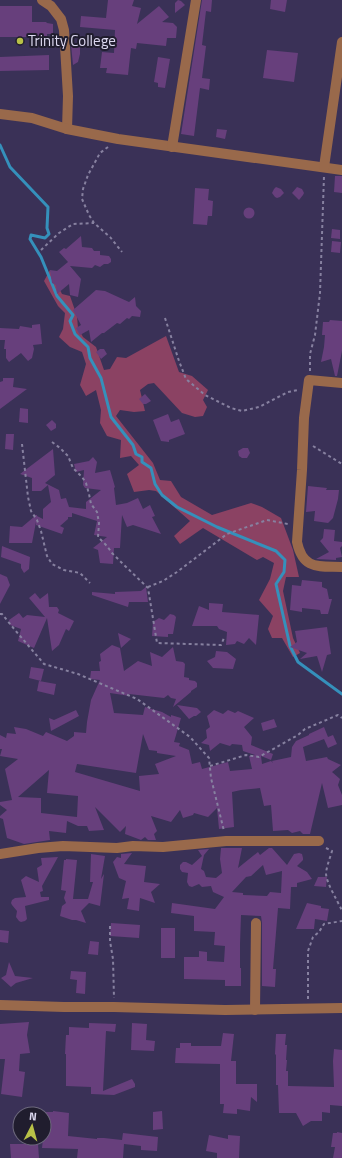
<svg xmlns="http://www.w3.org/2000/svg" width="342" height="1158" font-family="'Titillium Web',sans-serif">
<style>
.forest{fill:#8b4263}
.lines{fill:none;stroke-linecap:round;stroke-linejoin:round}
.stream{stroke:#3590bb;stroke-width:3}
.building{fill:#673f7c;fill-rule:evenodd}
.path{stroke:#8781a0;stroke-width:2;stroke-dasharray:3 3;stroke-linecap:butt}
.minor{stroke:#99694b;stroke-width:10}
.poi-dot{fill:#b8c147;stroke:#201d2e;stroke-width:1.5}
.labels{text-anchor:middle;stroke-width:4;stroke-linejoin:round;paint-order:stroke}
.poi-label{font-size:15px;fill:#ddd9f1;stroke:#201d2e;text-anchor:start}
</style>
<rect width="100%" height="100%" fill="#3a3157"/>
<path class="forest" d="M50,270L62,294L70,296L77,316L78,328L83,337L96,347L104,370L110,369L117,357L126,358L166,336L179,372L192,376L208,390L203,400L207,407L203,416L195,417L182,413L154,383L148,384L140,390L145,411L134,412L120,410L116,416L153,463L160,480L171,481L181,497L212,515L251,503L262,507L281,518L293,550L299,577H286L283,591L293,638L300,653L293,657L282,638H272L268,629L273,616L259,600L270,579L274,563L263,557L257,560L203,528L180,544L174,536L190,521L156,491L149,490L134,492L127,474L139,465L131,456L120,458L121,440L107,436L100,423L101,410L96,390L86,396L80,385L86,364L82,352L70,347L59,337L63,329L65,313L58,306L44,281Z"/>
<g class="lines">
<path class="stream" d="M0,145L10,167L48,207L47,228L49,234L45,238L31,235L30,239L41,257L57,296L73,315L70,321L75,334L88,347L90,358L101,378L111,417L133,445L136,454L142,457V462L151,468L155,484L162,495L177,507L217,527L276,551L285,560L284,572L276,584L290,646L298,662L342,694"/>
</g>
<g class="building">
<path d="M108,0H134L132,6L141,8L137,24L159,6L169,17L162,22L173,23L177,27L176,38H167L166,46L137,43L136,49L131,48L128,75L106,73L107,68H100L102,52L114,53L115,30L80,27L81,16L106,18Z"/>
<path d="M178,0L181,1L185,5L175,13V3Z"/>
<path d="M202,0H212L211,12L206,11L202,45L206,46L202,78L210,79L209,90L200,88L194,136L181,134Z"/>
<path d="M271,0H287L285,12L270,9Z"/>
<path d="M0,6H32V22H46L47,23L53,24V34H47V37H0Z"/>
<path d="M71,45H80V54L78,62L73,65Z"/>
<path d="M267,50L298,53L294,82L263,78Z"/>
<path d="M49,55V70L0,71V57Z"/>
<path d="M158,57L170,59L165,88L158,87V83L154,82Z"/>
<path d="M217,129L227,130L225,139L216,137Z"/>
<path d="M335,176H342V193L334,192Z"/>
<path d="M276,187L281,189L284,193L280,197L277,198L275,197L272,193L274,189Z"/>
<path d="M297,187L302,189L304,193L303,195L299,200L292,193Z"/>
<path d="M195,188L209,189L208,200L213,201L212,216H208L207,225L193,224Z"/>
<circle cx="249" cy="213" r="5.5"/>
<path d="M332,229L340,230V239L331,238Z"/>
<path d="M81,236L82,247L92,248L94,251H100V255L109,256L111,259V262L108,264H104L100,267L95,265L92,268L70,266L81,279L78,297L70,295L69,284L57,294L56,285L52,283L50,270L57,271L68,262L59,252L64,248L66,249Z"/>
<path d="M332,241L341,242L340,253L331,252Z"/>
<path d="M96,290L105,291L129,302L135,297L136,306L141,311L140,317L132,316L129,319L127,318L120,324L117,323L104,333H102L91,342L89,330L80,335L76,328L81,325L73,310Z"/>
<path d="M330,320L342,321V351L337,376H335L331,359L321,362L324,347L325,335H322L323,322H329Z"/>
<path d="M40,324L42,344L33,345L34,349L32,358L28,361L21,353L9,362L6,358V349H4L5,340H0V328L19,329L20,326L32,328V325Z"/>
<path d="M100,349H104L107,354L101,359L96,352Z"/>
<path d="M3,378H14L13,387L27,389L0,409V382L3,381Z"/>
<path d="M145,394L151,401L146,404H143L139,399Z"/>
<path d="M20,408L28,409V423L19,422Z"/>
<path d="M168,414L171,422L179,419L185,434L169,440V442L161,441L153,420Z"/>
<path d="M52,420L56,424V428L51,431L46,425Z"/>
<path d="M6,434H14L13,450L5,449Z"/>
<path d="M243,448H248L250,453L247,458H242L239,456L238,451Z"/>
<path d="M53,449L55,475L45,483L59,490L61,499L66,498L69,507L86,509V502L101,490L85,488L83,485L84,470L76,472L74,464L89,461L93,457L97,462L95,473L110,470L115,487L114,488L116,505L127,503L138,498L143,509L150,505L155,516L152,517L161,534L133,525L127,527L122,515L120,548H114L113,564L100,563L98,550L93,548L107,537L94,535L97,521L72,513V517H68V519L60,526L64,528L62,534L36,525V522L32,543H9L10,526L22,527L35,516V515H37V516L43,519V509L51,502L48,485L41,491H32V478L20,474Z"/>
<path d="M308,486L327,488L326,490H339L338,499L333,518L328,523L314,521L315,511L306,512Z"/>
<path d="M324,529L335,530L334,541L342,542V546L340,548L342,557L336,558V560L316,559L329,552L320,541L323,538Z"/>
<path d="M2,546L30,557L29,569L24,573L21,568V564L1,557Z"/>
<path d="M0,574L7,577L10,585L0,604Z"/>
<path d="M302,580L322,582V587L327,589L329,599H332L328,614H321L320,610L302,608V612L290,610L292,585L301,586Z"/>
<path d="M146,587L148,602H129L128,607L92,595V592L115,594V592L141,591Z"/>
<path d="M35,593L40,599L48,593L49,607H57L59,610L58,613L74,621L69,631L66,629L59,645L52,651L47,618L34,648L18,641L21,629L10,625L9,620L19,613L23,618L27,615L45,617L29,598Z"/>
<path d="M209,603L223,604L222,612L259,615L256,645L249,638L244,644L237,641L235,644L226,645L227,632L219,629L217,626H192L199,606L209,610Z"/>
<path d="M170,614L174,615L176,617L173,634H168V637L152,636L153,622L159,618L164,620Z"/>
<path d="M327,627L331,654L327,655L322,672L317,656L300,659L307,653L290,647L297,642L295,631Z"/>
<path d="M118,633L131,639L121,648Z"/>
<path d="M112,645L120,648L124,671L138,661L152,666L150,652L162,657L173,647L176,661L183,662L185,664L184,677L189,678V680L195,681L197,683V687L191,691V692L173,707L176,699L171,698L168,695L164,698L129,694L130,696L110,693L114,713L143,715L145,707L162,712L171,717V715L181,718L174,742L180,743L179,746L189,750L192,764L200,762L202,769L228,762L230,771L252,769L249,756L255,755L243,751L242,745L232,744L230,746L220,743L210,751L209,745L201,743L207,738L206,730L210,727L207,716L214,710L223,714L228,710L235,713L238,711L254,718L244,727L252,737L251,745L273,754L271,760L261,756L262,764L271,761L273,763L272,761L291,757L292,747L296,741L309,735V734L324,727L328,737L333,735L337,744L328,748L324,739L303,747L306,761L327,757L328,759L341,765L332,772L340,779L338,785L342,795V805L328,808L322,783L310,834H303L300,831L292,833L288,830L273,831L271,805L264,806L260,788L241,790L232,792L234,827L219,829L217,808L208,817L194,813L193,815L183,818L180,810L171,822L151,816L157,831L154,834L156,840H148L145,837L141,840L125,834L126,826L120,832L95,807L104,830L89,831L87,826H78L67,821L66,833L49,831L50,840L24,844L7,838L3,819L0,818V816L7,810L0,805V802L12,800L5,769L18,759L0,756L2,749H0V735L6,738L7,733L16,734L14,727L26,729L43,736L46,732L67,741L74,736V732L86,733L87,722L91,700L100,680L90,679L91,671H100L99,662L101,661L100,654ZM143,734L149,750L157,751V753L176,756L155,764L159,774L139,776L140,791L75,772L77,764L136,773ZM49,770L47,793L78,796L77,817L41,813V798L18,797Z"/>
<path d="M216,651L227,652L236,659L233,669L213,668L207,661L215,657Z"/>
<path d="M31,667L44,669L41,681L29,678Z"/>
<path d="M39,681L56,684L54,695L37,691Z"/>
<path d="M177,705L197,708L201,712L196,716H194L189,719Z"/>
<path d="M76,710L79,716L51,731L49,718L54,720Z"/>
<path d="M274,719L277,727L263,731L261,723Z"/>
<path d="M221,848H242L238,868L258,852L260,855L269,848H272L287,865L294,854L299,853L302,854L303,858V860L297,866L307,872L312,879L297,883V887H291L290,909L278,908L273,969H276L275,987L262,986V923L261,916L241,915L240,944V968H241V986H225V980L184,979V957H199V951L207,952V961L224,962L225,946L214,945L215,932L194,931V916L171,913L172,903L215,909L224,897L213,892L211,886L202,887L199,884L192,887L189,886L187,882L188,873L182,872L180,869V865L183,862H186L192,865L202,856L198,850L209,849L204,855L201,869L204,871L206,877L216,878L222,873L220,859ZM263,865L266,875L282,871L281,893L270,892L267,896L243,895V893L232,892L246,877L251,876Z"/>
<path d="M132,853L124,864L146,866L144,882L160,884L151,892L155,903L140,898L139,911L127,909L129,898L122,899L126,881L119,878L113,862L117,857L121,858V854Z"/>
<path d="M91,854L105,856L101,879L104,874L100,906L89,903L81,911L86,923L76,920H72L60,916L62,906L66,903L64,898L66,891L61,890L64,860H66V859L77,860L73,899H88L93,882H90Z"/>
<path d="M58,857L42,886L43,891L40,892L41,897H49V900L25,906L27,919L25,921L21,922L19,921L16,917L17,911L12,905L11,903L12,900L15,898L26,897L21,880L26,876L39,882L37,868L42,865L41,858Z"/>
<path d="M318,877H327L326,887L314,886Z"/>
<path d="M307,903L321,906V908L329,909L327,921L315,919L314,929H296Z"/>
<path d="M111,923L140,925L139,938L110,936Z"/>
<rect x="161" y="928" width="14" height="30"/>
<path d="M0,930L9,931L8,943L0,942Z"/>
<path d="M90,941L99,942L98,955L88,954Z"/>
<path d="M9,962L15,976L33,978L16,983L11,987L1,978L6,975Z"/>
<path d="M71,971L86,972L85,994L76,993L77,980L70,979Z"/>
<path d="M29,1022L27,1035L30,1053L20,1054L19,1071L25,1072L22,1097L1,1094L5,1059H0V1024Z"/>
<path d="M89,1023L116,1024L115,1032L106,1031L103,1091L132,1079L135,1084V1087L114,1095L91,1094V1087L66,1086V1054H65L66,1035H69V1027L89,1028Z"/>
<path d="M132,1023L147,1024L146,1040L155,1041L154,1051L131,1050Z"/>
<path d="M223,1033L234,1034L231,1061H236V1084H257V1102L251,1097L250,1111L237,1109V1114L223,1113L224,1104H220V1064L175,1063L176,1048H180V1043H191V1046H221Z"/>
<path d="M276,1034H286L285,1045H287L286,1060H287L286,1071H288V1086L334,1087L333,1061L334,1049L342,1050V1106L330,1105V1113L322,1112V1121H311L303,1126L296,1113H279L278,1085H276V1055L275,1054Z"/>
<path d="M53,1111L69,1113L68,1136L97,1139V1138H104L122,1140L123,1133L158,1137L157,1151L141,1150V1146L124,1144L123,1158H77L78,1149L42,1148L43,1139H44V1112H53Z"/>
<path d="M162,1111L163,1129L153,1130V1112Z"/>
<path d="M337,1132L342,1133V1158H333L335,1147H331L333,1133H337Z"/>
<path d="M209,1135L228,1139V1135L240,1136L239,1158H217V1153L206,1151Z"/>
<path d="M10,1144H38L39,1158H11Z"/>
</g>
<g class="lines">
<g class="path">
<path d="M108,147L100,153L88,175L83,189L82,199L89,215L94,223L110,237L122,252"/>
<path d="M41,250L59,233L73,224L94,223"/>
<path d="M165,318L179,361L186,379L205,395L231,408L242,411L259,407L288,392L298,390"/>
<path d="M310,371V354L315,335L320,293L324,176"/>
<path d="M52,442L60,448L68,456L73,468L82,477L86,483L89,494L91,504L97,512L99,523L98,537L107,546L112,553L123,564L148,588L157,643L221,645L224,638"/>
<path d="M22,444L28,497L31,511L37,520L41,531L47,556L52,564L64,570L80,573L90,583"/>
<path d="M313,446L342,464"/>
<path d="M148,587L163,581L177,572L227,534L267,520L288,524"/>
<path d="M0,614H2L15,630L44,664L78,674L137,699L190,737L209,758L211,778L224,831"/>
<path d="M210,766L246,755L259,757L298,735L305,729L338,715L342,718"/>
<path d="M326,848L332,851C330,858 327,865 326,873C326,883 338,901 342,911"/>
<path d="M110,926V941L113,959L114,998"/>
<path d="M308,999V951L313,937L319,932L324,924L342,921"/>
</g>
<g class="minor">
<path d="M42,0L51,6L61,19L64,30L68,96L67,129"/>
<path d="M0,114L32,118L67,129L118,139L342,170"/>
<path d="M172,147L196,0"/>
<path d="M324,167L342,42"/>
<path d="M342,383L309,380L304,418L302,470L297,542C303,570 318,566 342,567"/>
<path d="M0,854L38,848L63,846L117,848L133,846L163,847L226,841H319"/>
<path d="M0,1005L64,1007H114L225,1010L342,1008"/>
<path d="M255,1010L256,923"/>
</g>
</g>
<circle class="poi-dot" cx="20" cy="41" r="4"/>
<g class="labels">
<g class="poi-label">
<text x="28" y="46">Trinity College</text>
</g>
</g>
<g transform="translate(32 1126) rotate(6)"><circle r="19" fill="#201d2e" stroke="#6c687c"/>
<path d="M0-3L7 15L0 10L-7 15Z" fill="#b8c147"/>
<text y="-6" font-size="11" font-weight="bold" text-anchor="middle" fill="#ddd9f1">N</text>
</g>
</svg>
